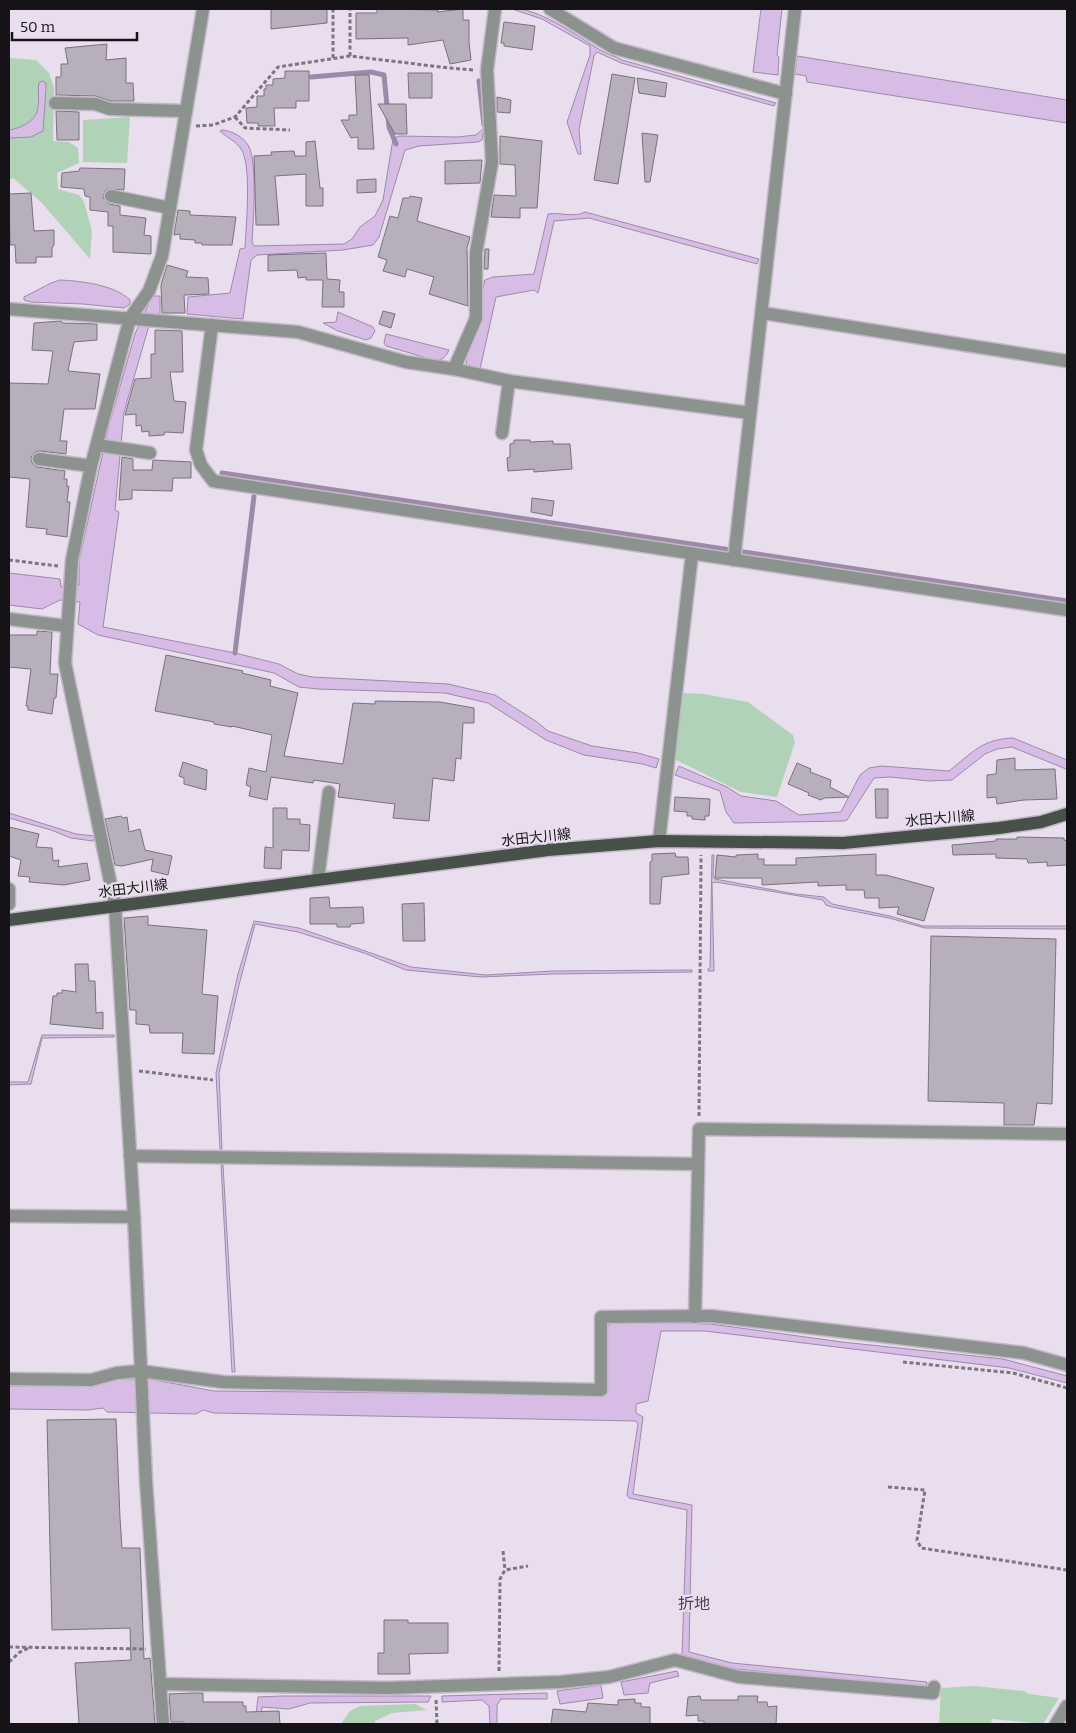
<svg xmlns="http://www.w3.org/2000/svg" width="1076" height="1733" font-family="Bitter,'Noto Sans JP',serif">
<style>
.green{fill:#b0d3b8}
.water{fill:#d7bde6;stroke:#9d8aa8}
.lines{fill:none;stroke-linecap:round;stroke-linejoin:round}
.stream{stroke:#9d8aa8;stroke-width:5}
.building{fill:#b8afbd;stroke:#7a717e}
.minor-casing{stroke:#c2b9c7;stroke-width:15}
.major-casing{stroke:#c2b9c7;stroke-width:15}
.path{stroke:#7d7680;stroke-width:3;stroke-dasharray:4 2.5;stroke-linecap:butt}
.minor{stroke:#8c928d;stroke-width:12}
.major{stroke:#475149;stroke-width:12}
.labels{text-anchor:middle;stroke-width:4.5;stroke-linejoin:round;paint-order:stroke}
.street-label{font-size:14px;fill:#161318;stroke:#e8deed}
.quarter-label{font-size:16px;fill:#4b434f;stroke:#e8deed}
</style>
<rect width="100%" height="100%" fill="#e8deed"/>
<g class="green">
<path d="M9,58L36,60L49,73L54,88L53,141L69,142L78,148L79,163L57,173L58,189L79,195L84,202L92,231L90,259L42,203L13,178L9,180Z"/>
<path d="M130,117L127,163L83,162V120Z"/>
<path d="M683,693L703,694L748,702L793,735L795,742L777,797L741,792L674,759Z"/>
<path d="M974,1686L1024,1691L1029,1694L1059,1698L1043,1724L992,1719L991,1724H939L941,1688Z"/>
<path d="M415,1704L427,1710L392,1713L375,1721V1724H341L350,1711L360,1706Z"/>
</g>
<g class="water">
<path d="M512,9C536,6 579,37 600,50C607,54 615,56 622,60L776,103L774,106L621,63L597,52L594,56L579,129L581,154H578L567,122L590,55V46L542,19Z"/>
<path d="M761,9H782L777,55L779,57L778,75L753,72Z"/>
<path d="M797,56L1067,100V123L807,82L806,76L795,74Z"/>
<path d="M42,81L46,83V89L43,131L31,137L9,138V130C21,128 37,121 38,107C40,99 37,91 39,83Z"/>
<path d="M484,128L482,140L478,142L419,146L405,150L379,237L373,245L343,250L257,255L251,260L243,319L187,314L188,297L230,293L240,249L245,248C246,227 252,164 241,149C236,141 227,138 220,131L222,130C232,131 242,136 248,145C258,160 253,222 252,242L254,246L344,244L352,239L360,227L375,216L383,200L393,139L399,136L457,137L476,135Z"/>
<path d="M585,212L759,259L757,264L589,218L554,221L538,293L534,290L496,297L480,369L467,367L465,352L485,280L493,277L534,274L548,214C560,212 574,218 585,212Z"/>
<path d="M60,280C81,281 115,285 130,300V304L124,308L83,304L31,302L24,300V297L51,283Z"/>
<path d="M152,296H160V314L152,315L124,412L115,510L119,512L103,627L235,653L279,664L298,674L312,677L448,684L495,695L537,722L548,731L592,746L638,753L659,759L656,768L643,764L584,755L546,740L488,703L445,693L318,689L299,687L274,673L98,635L78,624L80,602L60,600L42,609L9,605V573L60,579L61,587L79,585V561L109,425L135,334Z"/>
<path d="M338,312L373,327L375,331L371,338L366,340L338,331L323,323L336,322Z"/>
<path d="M386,334L449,350C445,358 443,360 434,360L386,346L384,343Z"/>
<path d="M1013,738L1067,760V772L1066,769L1012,747L997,749L985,754L952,780L929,781L891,777L874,778L847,820L844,821L734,823L726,812L720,791L675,775L679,766L727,787L741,796L776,801L799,815L841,812L860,775L869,768L881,766L949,771C972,753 982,739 1013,738Z"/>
<path d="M9,813L76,834L95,836L93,841L71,838L51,830L9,818Z"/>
<path d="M712,855H714L713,877L715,879L795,894L824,897L832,904L890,916L923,926H1067V929L925,928L889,918L832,907L826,905L823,900L716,882L712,883L714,971H708V969L710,968Z"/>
<path d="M254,921L299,928L411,967L486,975L553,971L692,970V972L552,974L481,977L406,970L364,953L298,932L255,924L239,985L219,1073L222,1149H220L216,1073L238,974Z"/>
<path d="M42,1035H114V1037L42,1038L31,1084L9,1085V1082H28Z"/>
<path d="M221,1164L223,1165L235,1372H232Z"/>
<path d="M614,1321L711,1324L842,1342L1003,1359L1067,1376V1383L1009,1368L705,1331H661L648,1401L636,1404V1413L643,1417L633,1494L692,1505L689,1652L732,1663L927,1682L926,1688L736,1669L682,1655L687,1510L629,1498L627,1495L638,1424L636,1421L214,1413L203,1410L196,1414L107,1412L103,1408L88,1410L9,1409V1386H92L119,1379H149L214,1391L606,1395L607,1327Z"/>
<path d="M677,1671L679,1676L650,1683L648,1693L624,1695L621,1682Z"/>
<path d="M601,1685L603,1698L560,1704L557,1691Z"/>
<path d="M547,1693V1699H501L497,1705V1724H490L489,1706L482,1700L442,1702V1696Z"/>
<path d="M281,1696H431L428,1702L310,1703L289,1709L262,1707L260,1724H255L258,1697Z"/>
</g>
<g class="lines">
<g class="stream">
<path d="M311,77L371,72L384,75L389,127L396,144"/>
<path d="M479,81L484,125"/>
<path d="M222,473L1067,601"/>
<path d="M235,653L254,496"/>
</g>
</g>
<g class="building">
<path d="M271,9H327V23L271,29Z"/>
<path d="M377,9L438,10L437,12L463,9V20H469V42L471,60L450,64L443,40L408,45V38L356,39V13H377Z"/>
<path d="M504,22L535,26L532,50L504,46V43H501Z"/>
<path d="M107,44L106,60L126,58V83H133L134,101H111L95,96L56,95V77H61V64H68L65,48Z"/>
<path d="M285,71H309V101H296V108H274L275,126H258V123H247L246,108L257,107V96H264V89H266V85H273V79L285,78Z"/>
<path d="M408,73H432V98H409Z"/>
<path d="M612,74L635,78L618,184L594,180Z"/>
<path d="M355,75H369L374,149H358V137L351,138L341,120H349V115H357Z"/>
<path d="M637,78L667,83L665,97L639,93Z"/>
<path d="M497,97L511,100L510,113L497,112Z"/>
<path d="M378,104H406L407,134H395Z"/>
<path d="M56,111L79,112V140H57Z"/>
<path d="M642,133L658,135L650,182H645Z"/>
<path d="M500,136L542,141L537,208H520V218L491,217L494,195L516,196L515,165L500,164Z"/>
<path d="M315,141L320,188H323V206H306V174L275,176L279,225H256L254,156L272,155L271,152L294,151L295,156H306V142Z"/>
<path d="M482,160L480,183L445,184V161Z"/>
<path d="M80,168L125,169L124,190L108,189L105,191L103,198L109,204L120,206V215L146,218L144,235L151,236V254L113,252V226H108V212L90,210V197L85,196L84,189L61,187L62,173L79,171Z"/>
<path d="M376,179V192L357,193V180Z"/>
<path d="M31,193L34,231L54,230V245L52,248V257H36V263H16L15,245H10L9,194Z"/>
<path d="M410,196L422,198L417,221L470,237L467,248L468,306L429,294L434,277L407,269L405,277L383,271L387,260L378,257L390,216L398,218L403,198H409Z"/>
<path d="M178,210L190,211V215L236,217L232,245H202V243H195V240L180,239V234L174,235Z"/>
<path d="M485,249H489L488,269H484Z"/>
<path d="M326,253L327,279L340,280L339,292H344V307H322L323,280H306V277L298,278L297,270L268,271V255Z"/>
<path d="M167,265L188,271L186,277L208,278L209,294L184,295L185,313H162L161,285Z"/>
<path d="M383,311L395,314L391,328L379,324Z"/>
<path d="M61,321L63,323L97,324V340L74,342L68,371L100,374L95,409H64L60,441H67L66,454L40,451L35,452L31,457L32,463L37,467L65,471L64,479H67V487L69,486L67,502H70L67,537L46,534L47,529L26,527L30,479L9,477V383L48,384L53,351L32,350L34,323Z"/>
<path d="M155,330L182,331L183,372H170L174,401L186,402L183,433L165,432L164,435L149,436V431L142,432L141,425L136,426V414L125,415L135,379L151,378V354H155Z"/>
<path d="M514,440H530V442L553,441V444H570L572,469L534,472V469L508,471L507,458L510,457V444L514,443Z"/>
<path d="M122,457L133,459V470H152L153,460L191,462V478H173L172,491L132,490V499L119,500Z"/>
<path d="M532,498L554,501L552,516L531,512Z"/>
<path d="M37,631L52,632L50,674H58L56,698H54L52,714L28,710V706H26L31,669L9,667V635H37Z"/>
<path d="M166,655L243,671L242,673L271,680L270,686L298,693L284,756L343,764L353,703L375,704V701L440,702L474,708V723H463L461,759L456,758L454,781L433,778L429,821L393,818L395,804L338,797L340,784L314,780L313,783L271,777L267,800L249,796L251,787L246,785L249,768L266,772L272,735L232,726V727L214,724V722L155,711Z"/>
<path d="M1015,758V770L1055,769L1057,799L1024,800L997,804L996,797L987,798V775L996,774L997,760Z"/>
<path d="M183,762L207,770L206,790L184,784V778L179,776Z"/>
<path d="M797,763L811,769L810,772L831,780L830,787L849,797L824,798L821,800L808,795L809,793L788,784Z"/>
<path d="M875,789H888V818H876Z"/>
<path d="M675,797L710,799L709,816H705V820L692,819V816H687V812L674,811Z"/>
<path d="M273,808H287V819H300V824L310,825L309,851L282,850L281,869L264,868L265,847L273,848Z"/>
<path d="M121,816L123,818L127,817L129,832L140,829L145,850L172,856L168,875L151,871L153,859L122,866L115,865L105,819Z"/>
<path d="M9,827L39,834L36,847L52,848L53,861L59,860L58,867L87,863L90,880L64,885L29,882L30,877L18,876L21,860L9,856Z"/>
<path d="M1017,837L1064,838V840L1067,841V865L1047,866V862L1028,863L1027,859L996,858V854L953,855L952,845L996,841V839H1017Z"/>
<path d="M675,853L676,857H688L689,874L662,877L660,904H650V862L652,861V854Z"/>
<path d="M758,854V859H764V865H796V858L876,854V875H886L934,888L924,921L897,914L899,907L879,908V898H865L864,890H846V885L818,886V882L762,885V878H715L717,855L736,857V855Z"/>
<path d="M329,897L330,908L363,907L364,923L351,924L350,927H337V924H310V898Z"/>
<path d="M424,903L425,941H403L402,904Z"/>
<path d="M148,916V925L207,930L202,994L218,996L214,1054L182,1053L183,1033H150L149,1025L136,1024V1010H130L124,918Z"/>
<path d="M931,936L1056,939L1052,1104L1037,1103L1034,1125H1004V1103L928,1101Z"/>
<path d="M75,964H88L89,981H95L96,1013L103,1012V1029L50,1024L53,996H57V993H62V990L76,992Z"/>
<path d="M116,1419L120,1518L122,1548H140L144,1659L150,1658L155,1724H79L75,1663L131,1660L130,1628L52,1630L47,1420Z"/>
<path d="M384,1620H408V1623H448V1653L409,1654L410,1674H378V1653H384Z"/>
<path d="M193,1693H203V1702H243V1706H246V1712L279,1711L280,1724H184V1722H171L169,1694Z"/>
<path d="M700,1696L701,1700H738V1696H758L757,1702H767L768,1707L777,1706L776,1724H704V1721H698V1715L686,1716L688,1697Z"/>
<path d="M635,1699V1703H641V1707H650V1724H551L553,1709L586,1712L588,1703L618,1705V1700Z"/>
</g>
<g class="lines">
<defs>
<g id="minor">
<path d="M550,9L614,48L786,94"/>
<path d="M55,103L95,104L110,109L186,111"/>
<path d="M111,196L170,208"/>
<path d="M9,309L298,332L406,362L454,369L509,381L750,413"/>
<path d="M762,313L1067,361"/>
<path d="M212,325L196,450L201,465L213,481L1067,610"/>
<path d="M454,369L476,318V253L492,162L487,70L495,9"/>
<path d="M502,433L509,381"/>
<path d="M97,445L150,453"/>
<path d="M39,459L91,466"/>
<path d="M734,560L795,9"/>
<path d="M9,619L66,626"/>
<path d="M659,841L692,554"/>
<path d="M318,879L329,792"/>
<path d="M9,889V904"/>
<path d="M130,1156L697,1164"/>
<path d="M9,1216L134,1217"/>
<path d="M695,1317L699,1129L1067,1134"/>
<path d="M9,1379L91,1380L117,1373L140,1371L223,1382L601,1390V1317L711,1316L1024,1353L1067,1365"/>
<path d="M160,1684L387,1688L560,1682L609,1677L675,1660L739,1677L933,1693L934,1687"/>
<path d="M163,1724L146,1481L134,1217L115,905L65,663L72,560L91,466L130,318L149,291L162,256L203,9"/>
<path d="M1056,1724L1067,1706"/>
</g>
<path id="major" d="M9,920L548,850L659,841L843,843L999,828L1041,822L1067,814"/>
</defs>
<use href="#minor" class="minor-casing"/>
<use href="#major" class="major-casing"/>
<g class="path">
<path d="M350,56V9"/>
<path d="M333,58V9"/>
<path d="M235,117L245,128L290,130"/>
<path d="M196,126L213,125L235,117L278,67L350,56L449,68L474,70"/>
<path d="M9,560L58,566"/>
<path d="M139,1071L213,1080"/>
<path d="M699,1116L701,855"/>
<path d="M903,1362L1013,1373L1067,1388"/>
<path d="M888,1487L925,1490L917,1540L921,1548L1067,1570"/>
<path d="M503,1551L505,1570"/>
<path d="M9,1647L146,1649"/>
<path d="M9,1662L20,1652L29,1648"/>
<path d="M499,1671L500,1579L505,1570L528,1566"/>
<path d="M436,1700L437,1724"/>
</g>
<use href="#minor" class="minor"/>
<use href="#major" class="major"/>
</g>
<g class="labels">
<g class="street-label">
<text transform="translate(940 818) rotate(-5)" y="5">水田大川線</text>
<text transform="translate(536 837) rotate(-6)" y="5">水田大川線</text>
<text transform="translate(133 888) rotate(-7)" y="5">水田大川線</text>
</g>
<g class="quarter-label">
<text x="694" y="1609">折地</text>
</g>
</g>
<rect width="1076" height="1733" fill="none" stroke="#161318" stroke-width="20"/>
<path d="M12 32v8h125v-8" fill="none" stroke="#161318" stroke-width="2.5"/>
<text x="20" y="32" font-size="15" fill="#161318" stroke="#e8deed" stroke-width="4" paint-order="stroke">50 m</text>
</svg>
